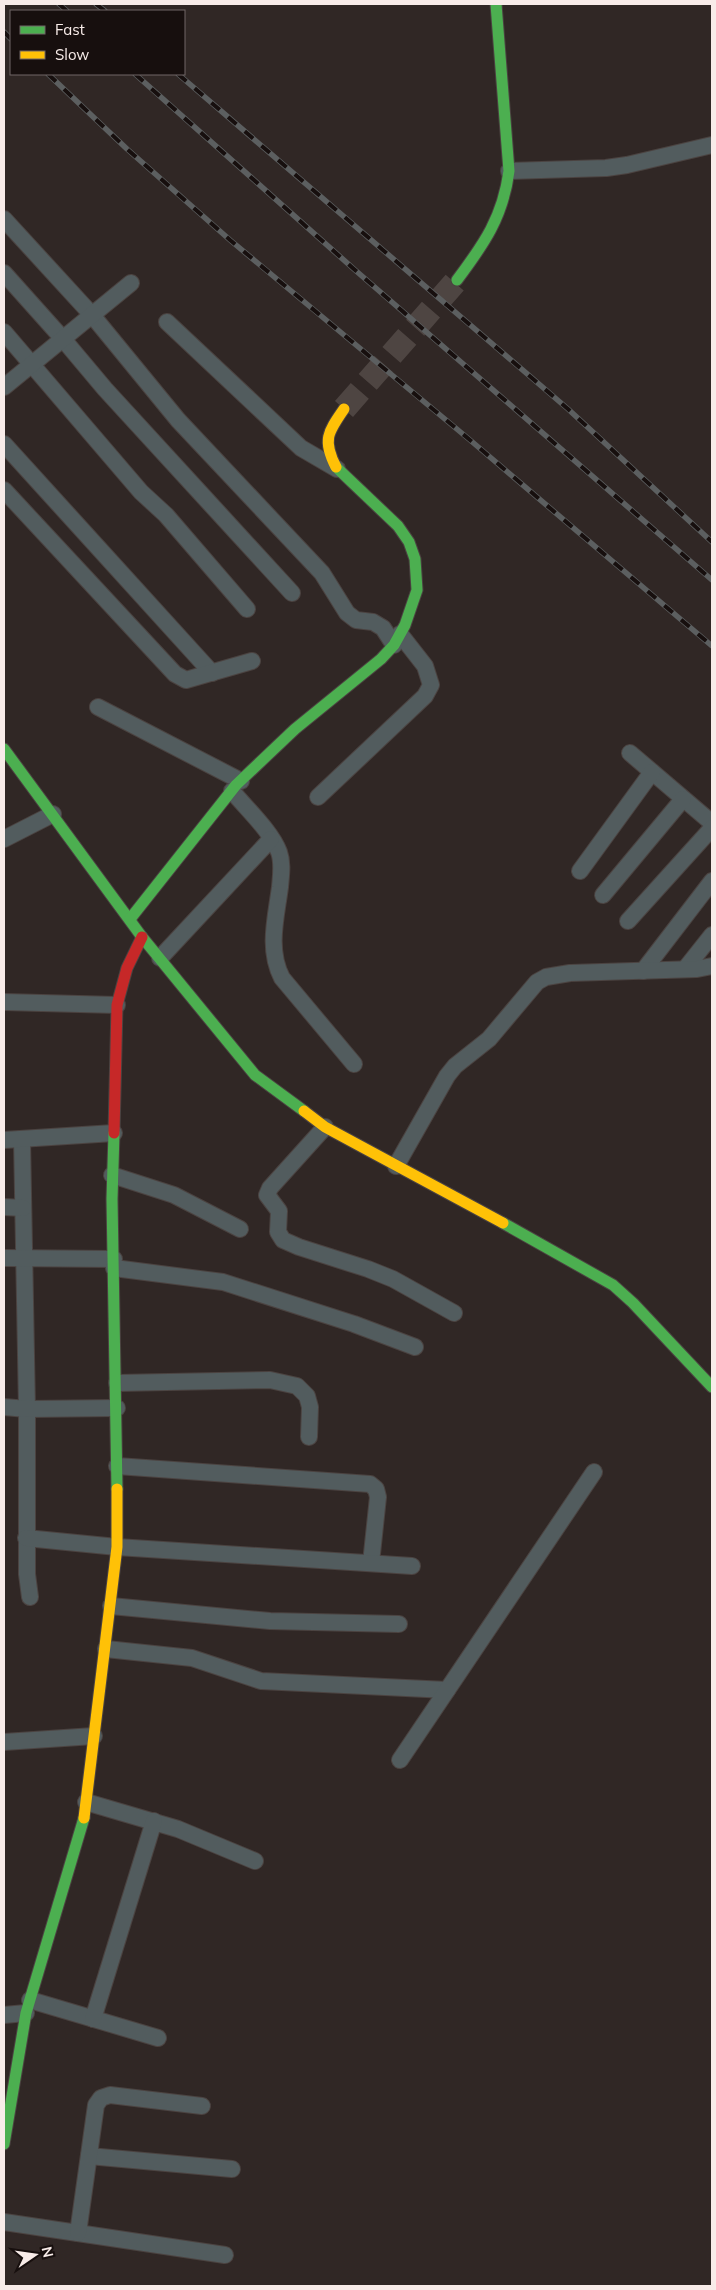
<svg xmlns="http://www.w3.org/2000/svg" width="716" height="2290" font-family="Mulish,sans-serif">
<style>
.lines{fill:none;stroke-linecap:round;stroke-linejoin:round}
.secondary-tunnel{stroke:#4e4542;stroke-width:24;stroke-dasharray:24 12;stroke-linecap:butt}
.street-casing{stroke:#4b4341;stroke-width:18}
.fast-casing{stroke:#4b4341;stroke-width:13}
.slow-casing{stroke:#4b4341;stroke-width:13}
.jam-casing{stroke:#4b4341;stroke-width:13}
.street{stroke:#525c5e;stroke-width:16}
.fast{stroke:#4caf50;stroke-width:11}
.slow{stroke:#ffc107;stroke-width:11}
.jam{stroke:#c62828;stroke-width:11}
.rail-casing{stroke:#5c5f60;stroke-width:5.5}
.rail{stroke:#170f0e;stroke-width:4;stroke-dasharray:11;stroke-linecap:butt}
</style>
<rect width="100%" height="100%" fill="#302725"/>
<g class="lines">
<path class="secondary-tunnel" d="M344,409L457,280"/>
<defs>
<g id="street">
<path d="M509,171L606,168L627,165L712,145"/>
<path d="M4,219L92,315L178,420L322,573L347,613L356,620L373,622L383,628L394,645"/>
<path d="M4,273L63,339L105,389L292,593"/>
<path d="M167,322L301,448L337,469"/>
<path d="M4,332L141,492L166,515L247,609"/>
<path d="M4,387L131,283"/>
<path d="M4,444L212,673"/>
<path d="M4,490L175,674L186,680L252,661"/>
<path d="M98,707L241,781"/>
<path d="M630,753L712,823"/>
<path d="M232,791C246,808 271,831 279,852C283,863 281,875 280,887C276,918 267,949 282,978L354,1064"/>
<path d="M318,797L425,696L431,685L425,666L400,634"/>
<path d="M4,839L53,814"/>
<path d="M580,871L652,772"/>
<path d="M603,895L683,799"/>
<path d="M628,921L712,828"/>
<path d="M160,958L271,839"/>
<path d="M685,969L712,935"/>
<path d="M643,971L712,881"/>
<path d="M4,1002L117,1005"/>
<path d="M325,1127L270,1188L267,1195L279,1211L278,1232L283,1240L299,1247L368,1269L393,1279L454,1313"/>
<path d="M22,1139L27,1409V1574L30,1597"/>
<path d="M4,1140L114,1133"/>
<path d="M396,1166L447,1076L455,1066L489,1039L537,982L546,977L570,973L697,969L712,966"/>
<path d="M112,1175L174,1195L240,1229"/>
<path d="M4,1207L23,1208"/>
<path d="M4,1258L114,1259"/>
<path d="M114,1268L223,1282L354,1324L415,1347"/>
<path d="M117,1383L270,1380L297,1386L307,1396L310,1407L309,1437"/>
<path d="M4,1407L27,1409L117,1408"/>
<path d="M117,1466L370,1484L376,1489L378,1497L371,1563"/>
<path d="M26,1538L117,1547L412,1566"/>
<path d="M111,1606L270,1621L399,1624"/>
<path d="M106,1649L192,1658L261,1681L447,1690"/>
<path d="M4,1742L94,1736"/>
<path d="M400,1760L594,1472"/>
<path d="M86,1802L178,1829L255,1861"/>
<path d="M30,2000L158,2038"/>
<path d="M4,2015L26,2013"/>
<path d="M93,2019L154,1821"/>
<path d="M89,2156L232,2169"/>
<path d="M4,2222L225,2255"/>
<path d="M78,2233L96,2105L101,2098L110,2095L202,2106"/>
</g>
<g id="fast">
<path d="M457,280C484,244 503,217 509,171L496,4"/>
<path d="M4,749L142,937L255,1075L304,1111"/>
<path d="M130,919L236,785L295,729L381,659L394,645L405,625L417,590L415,559L409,542L398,526L336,467"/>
<path d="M114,1133L112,1199L117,1489"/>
<path d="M503,1223L613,1285L633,1303L712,1387"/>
<path d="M4,2144L26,2013L84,1818"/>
</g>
<g id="slow">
<path d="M336,467C322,440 328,432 344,409"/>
<path d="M304,1111L325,1127L503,1223"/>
<path d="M84,1818L117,1547V1489"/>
</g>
<path id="jam" d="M114,1133L117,1005L127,968L142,937"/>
</defs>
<use href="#street" class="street-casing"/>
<use href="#fast" class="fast-casing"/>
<use href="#slow" class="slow-casing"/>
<use href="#jam" class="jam-casing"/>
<use href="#street" class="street"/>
<use href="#fast" class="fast"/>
<use href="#slow" class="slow"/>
<use href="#jam" class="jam"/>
<defs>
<g id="rail">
<path d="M59,4L67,11"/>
<path d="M96,4L105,11"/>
<path d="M4,32L11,39"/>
<path d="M48,74L127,149L230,240L470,440L712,646"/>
<path d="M135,74L355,270L712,580"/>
<path d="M178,74L568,409L712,542"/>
</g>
</defs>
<use href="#rail" class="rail-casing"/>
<use href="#rail" class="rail"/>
</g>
<rect width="716" height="2290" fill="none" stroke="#f8ece9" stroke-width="10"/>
<rect x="10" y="10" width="175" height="65" fill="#170f0e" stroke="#716766"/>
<rect x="20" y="26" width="25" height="8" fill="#4caf50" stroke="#716766"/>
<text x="55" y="35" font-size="15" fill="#f8ece9">Fast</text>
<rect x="20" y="51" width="25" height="8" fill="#ffc107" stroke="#716766"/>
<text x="55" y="60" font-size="15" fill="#f8ece9">Slow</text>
<g transform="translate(35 2255) rotate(77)" stroke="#170f0e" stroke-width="4" paint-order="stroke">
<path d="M0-4L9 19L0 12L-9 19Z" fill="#f8ece9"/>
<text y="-8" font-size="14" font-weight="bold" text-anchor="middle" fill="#f8ece9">N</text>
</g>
</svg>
